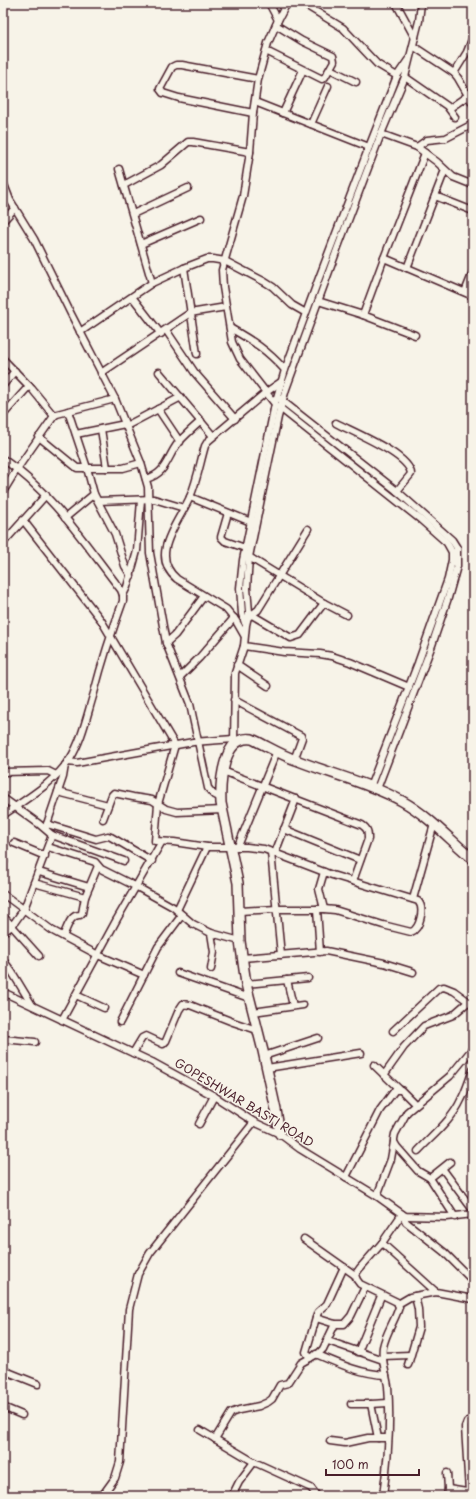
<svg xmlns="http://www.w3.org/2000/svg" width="476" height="1499" font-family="'Playpen Sans',sans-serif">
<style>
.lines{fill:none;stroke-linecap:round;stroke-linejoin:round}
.street-casing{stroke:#4a1f2b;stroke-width:9}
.secondary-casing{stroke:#4a1f2b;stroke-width:12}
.street{stroke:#f7f3e8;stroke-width:6}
.secondary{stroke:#f7f3e8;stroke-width:9}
.labels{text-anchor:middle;stroke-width:3;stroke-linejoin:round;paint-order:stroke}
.street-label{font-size:12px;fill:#4a1f2b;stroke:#f7f3e8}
</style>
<rect width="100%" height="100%" fill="#f7f3e8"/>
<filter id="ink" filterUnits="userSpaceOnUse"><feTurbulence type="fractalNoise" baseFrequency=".025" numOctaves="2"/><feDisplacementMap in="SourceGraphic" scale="8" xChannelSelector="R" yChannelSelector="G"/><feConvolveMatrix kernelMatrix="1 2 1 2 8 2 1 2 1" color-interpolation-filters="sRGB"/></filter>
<g filter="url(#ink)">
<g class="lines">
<defs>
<g id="street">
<path d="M269,3L278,20"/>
<path d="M287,3L278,20L268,43L258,79L253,113L250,152L243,196L222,270L223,287L232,342L240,359L275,404L421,520L447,543L452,552V560L448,579L418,663L370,787"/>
<path d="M302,3L343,28L377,64L397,76"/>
<path d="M396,3L415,38"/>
<path d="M413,46L454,73L458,78L473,104"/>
<path d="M266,51L322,79L325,77L334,61L333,56L302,41L276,25"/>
<path d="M330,69L356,82"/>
<path d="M454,73L467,52L473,37"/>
<path d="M405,77L447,106L455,117"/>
<path d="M255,102L369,147"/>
<path d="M450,108L473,92"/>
<path d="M253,113L179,98L163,93L160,89L172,67L176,65H182L258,79"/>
<path d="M283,113L303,70"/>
<path d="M311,124L328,86"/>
<path d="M381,134L417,147L437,162L453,177L473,185"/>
<path d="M417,147L427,140L446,138L473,124"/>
<path d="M119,169L152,283"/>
<path d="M3,182L10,200L34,239L71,314L115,399L141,463L148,487L150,553L166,643L190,704L208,788L213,794L221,798"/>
<path d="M124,185L161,165L188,142H193L250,152"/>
<path d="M435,196L473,211"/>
<path d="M133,214L188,188"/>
<path d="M3,221L15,208"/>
<path d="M141,244L201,218"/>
<path d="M384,258L473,296"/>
<path d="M184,268L197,354"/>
<path d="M407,268L445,170"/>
<path d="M465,292L473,272"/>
<path d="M133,298L161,334"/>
<path d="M318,301L363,315L415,335"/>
<path d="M363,315L384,258L425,153"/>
<path d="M230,328C253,341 267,350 285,370"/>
<path d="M166,330L195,373L235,419"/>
<path d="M80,332L152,283L184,268L207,259H213L225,261L265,282L273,287L292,305L306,313"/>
<path d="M3,359L32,389L54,416"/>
<path d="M159,372L213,436"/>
<path d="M101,373L190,313L226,307"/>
<path d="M3,385L15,371"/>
<path d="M280,399L397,491L452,540L457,548V566L448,598L432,645L377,789"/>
<path d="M158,409L180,442"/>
<path d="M68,411L87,468L94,494L115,534L125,566L131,576"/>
<path d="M3,415L29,386"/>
<path d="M336,423C353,432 410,455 411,474L397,491"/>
<path d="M126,426L181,397"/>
<path d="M101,429L107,468"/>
<path d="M76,434L125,424"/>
<path d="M39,437L77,468H123L141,463"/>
<path d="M3,459C52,492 85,544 121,590L123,595"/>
<path d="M146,479C167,473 166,459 178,443C185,435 193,428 201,421"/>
<path d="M3,492L17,469L54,416L57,414L115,399"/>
<path d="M190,497L251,522"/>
<path d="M98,501L154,499L184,508"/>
<path d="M228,513L221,537L225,541L245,548"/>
<path d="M65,518L94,494"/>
<path d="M23,520L101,620L175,745L158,804L155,841L174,842L207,847H247L264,849L332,875L418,901C425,908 420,929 411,932L383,925L335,910L324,909H277L240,911"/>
<path d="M3,543L46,495"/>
<path d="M249,557L324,603L347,615"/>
<path d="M252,615L291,638L300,635L324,603"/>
<path d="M247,618L258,610L308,529"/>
<path d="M245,623L242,614L240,588L243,560L275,404L285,370L319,278L369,147L397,76L408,60"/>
<path d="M244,635L236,621L226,609L177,579C148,555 179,522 190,497C197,481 200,463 205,446L208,441L265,393L281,382"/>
<path d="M166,643L175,635L204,596"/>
<path d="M244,646L284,652L320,654L332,656L350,662L409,687"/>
<path d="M237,665L268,686"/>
<path d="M180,677L199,658L234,618"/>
<path d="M234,700L301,736L302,738L294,760"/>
<path d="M234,744L235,673L244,646L246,625L249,612L247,588L249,557L278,417L286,389L338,247L381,134L405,77L419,21L421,3"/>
<path d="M67,762L77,763L193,742L234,739"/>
<path d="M223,771L362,825C368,829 368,832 368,839L353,881"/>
<path d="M3,772L48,771L56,775"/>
<path d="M58,792L108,805"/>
<path d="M3,798L39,824L52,835L124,861"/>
<path d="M3,815C26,799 54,783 70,759C82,740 87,715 94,693C102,662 112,631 123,601V595L127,587L137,551L141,500"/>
<path d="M103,819L112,795L114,793L133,797L152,800L166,809L177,812L223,810"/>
<path d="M47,824L96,839L108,836L111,837L152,861"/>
<path d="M46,827L63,777L65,765"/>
<path d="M284,829L360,860"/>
<path d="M14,843L45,856"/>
<path d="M238,846L277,751"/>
<path d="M48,847L95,862L101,869L137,887L173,907L193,924L211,933L240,941"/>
<path d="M271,852L281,955"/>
<path d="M275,853L296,799"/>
<path d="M3,861L4,862"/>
<path d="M39,872L89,887"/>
<path d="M324,872L319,889L324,909"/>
<path d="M34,883L85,897"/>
<path d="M3,894L53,931L98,955L144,975"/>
<path d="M413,899L434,824"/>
<path d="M317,909L320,952"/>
<path d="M177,910L207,847"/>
<path d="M3,916L39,956"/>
<path d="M3,932L12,926L24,909L52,835"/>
<path d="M63,936C67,929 70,914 80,915L82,913L85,897L98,866"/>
<path d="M242,958L326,951L384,963L413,972"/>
<path d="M3,960L12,972L32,1005"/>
<path d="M211,969L214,952L211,933"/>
<path d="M178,973L249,998"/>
<path d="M287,980L293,1006"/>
<path d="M246,984L308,978"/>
<path d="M3,992L152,1062L214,1096L254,1122L280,1134L300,1149L377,1196L405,1216L447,1217L473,1214"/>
<path d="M76,995L104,1008"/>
<path d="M253,1012L303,1005"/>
<path d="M62,1020L117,919L161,843"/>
<path d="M120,1022L158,947L182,915"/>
<path d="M393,1031L439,988L444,987L454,991L473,1005"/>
<path d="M3,1039L35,1042"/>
<path d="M133,1053L142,1038L146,1036L163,1044L166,1041L179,1010L183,1004L190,1005L233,1022L257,1030"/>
<path d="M264,1056L318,1038"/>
<path d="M374,1065L399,1089"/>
<path d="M267,1068L361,1053"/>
<path d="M384,1075L404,1047L424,1026L453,1015L468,1002"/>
<path d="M199,1124L214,1096"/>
<path d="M418,1151C433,1135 452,1120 461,1100C466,1091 469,1080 473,1070"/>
<path d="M444,1171L473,1210"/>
<path d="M346,1177L380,1110L395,1090H401L415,1104"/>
<path d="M430,1178L450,1162"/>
<path d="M377,1196L391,1159L394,1142"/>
<path d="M405,1216L404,1218L406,1222L444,1252L473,1281"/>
<path d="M455,1217L430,1178L418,1171L397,1147L394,1142V1139L395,1134L407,1112L450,1076L473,1048"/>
<path d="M304,1239L355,1275"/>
<path d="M382,1243L436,1292"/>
<path d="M398,1304L410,1297L436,1292L473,1299"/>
<path d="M316,1318L335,1324H344L351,1316L365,1287"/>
<path d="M328,1341L383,1360"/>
<path d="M358,1352L381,1296"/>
<path d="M316,1354C339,1364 361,1374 386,1375"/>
<path d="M383,1356L410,1355"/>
<path d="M310,1358L306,1352L316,1318L318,1312L327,1304L344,1267"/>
<path d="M408,1365L419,1327L418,1309L415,1296"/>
<path d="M3,1370L38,1384"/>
<path d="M351,1404H371L388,1403"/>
<path d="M371,1404L378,1438"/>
<path d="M3,1407L22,1415"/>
<path d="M200,1430L254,1462L311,1488L317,1496"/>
<path d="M215,1439L231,1413L239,1410L259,1406L268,1402L272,1399L280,1385L288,1383L301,1363L319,1353L323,1349L335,1324"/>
<path d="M330,1441L345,1443L368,1438H388"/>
<path d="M448,1489L473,1493"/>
<path d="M469,1492L465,1427L467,1422H473"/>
<path d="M102,1496L115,1478L120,1462L129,1309L138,1274L150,1253L254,1122"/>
<path d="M232,1496L239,1482L254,1462"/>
<path d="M383,1496C388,1460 391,1422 388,1386C386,1373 381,1360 383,1347C386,1332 395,1321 399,1307L397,1302L360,1284L357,1280L355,1275L360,1268L382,1243L402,1214"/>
<path d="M447,1496L448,1489L447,1473"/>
</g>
<path id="secondary" d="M280,1134L276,1110L263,1051L246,984L240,941L238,883L221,803C220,783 223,734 252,739C267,746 281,755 296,760C331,774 369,783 402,801C429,816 450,840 473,859"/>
</defs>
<use href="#street" class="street-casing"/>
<use href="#secondary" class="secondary-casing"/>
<use href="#street" class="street"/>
<use href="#secondary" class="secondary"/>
</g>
</g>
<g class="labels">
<g class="street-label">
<text transform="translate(244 1103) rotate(31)" y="4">GOPESHWAR BASTI ROAD</text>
</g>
</g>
<rect width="476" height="1499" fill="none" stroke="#f7f3e8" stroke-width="16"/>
<rect x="8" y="8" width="460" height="1483" fill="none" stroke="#4a1f2b" stroke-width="1.5" filter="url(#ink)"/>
<path d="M326 1469v6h93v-6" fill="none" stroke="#4a1f2b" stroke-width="2"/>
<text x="332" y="1469" font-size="12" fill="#4a1f2b" stroke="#f7f3e8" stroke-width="3" paint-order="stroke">100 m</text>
</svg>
